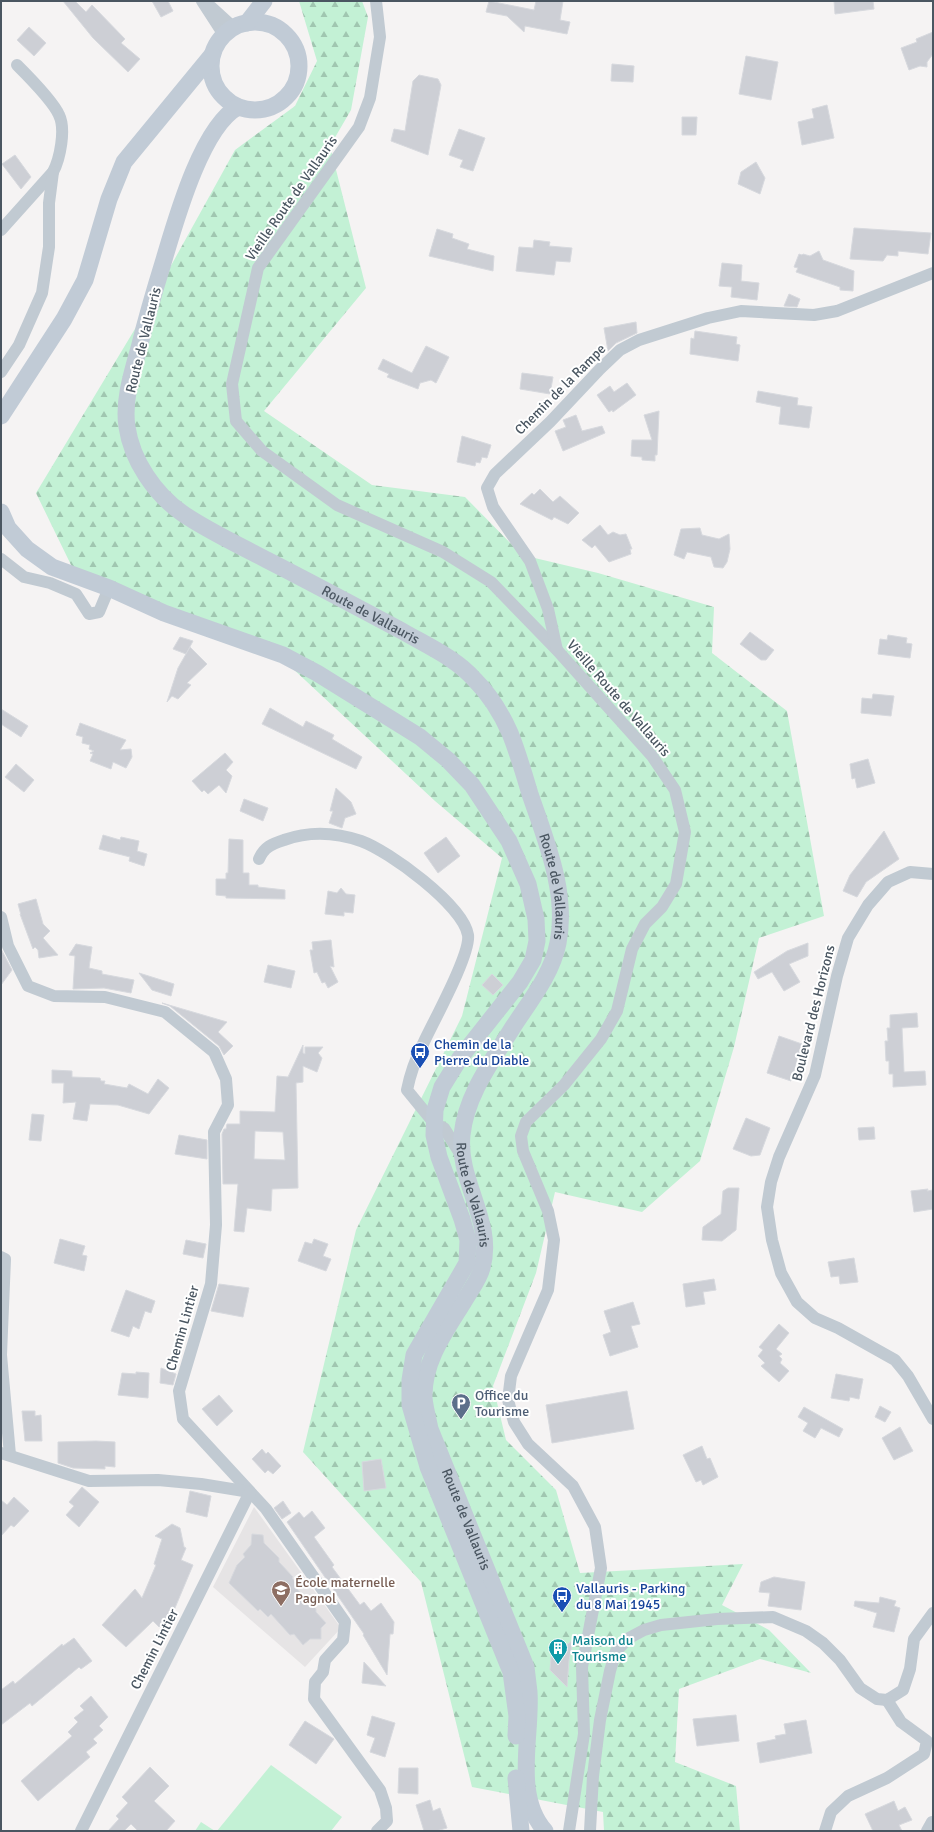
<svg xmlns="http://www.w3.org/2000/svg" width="934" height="1832" font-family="Signika,sans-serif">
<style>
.education{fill:#e6e4e5}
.forest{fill:url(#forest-firs)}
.pitch{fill:#c3f1d5}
.building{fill:#cdcfd5;stroke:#d7d9de;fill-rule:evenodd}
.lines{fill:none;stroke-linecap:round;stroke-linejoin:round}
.minor{stroke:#c1cad2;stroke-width:12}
.secondary{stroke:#c1cbd6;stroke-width:17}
.labels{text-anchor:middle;stroke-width:4;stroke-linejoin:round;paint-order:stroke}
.street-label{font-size:14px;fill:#4a5661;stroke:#fff}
.transit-label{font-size:14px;fill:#164399;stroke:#fff;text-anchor:start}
.service-label{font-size:14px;fill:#4e5e75;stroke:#fff;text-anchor:start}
.education-label{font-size:14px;fill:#785e54;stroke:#fff;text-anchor:start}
.culture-label{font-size:14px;fill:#0d838f;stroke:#fff;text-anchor:start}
</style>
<defs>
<pattern id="forest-firs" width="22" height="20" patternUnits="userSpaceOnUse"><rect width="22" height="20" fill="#c3f1d5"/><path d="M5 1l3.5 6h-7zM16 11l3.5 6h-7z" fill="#a0c6b0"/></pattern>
</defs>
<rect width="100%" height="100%" fill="#f5f3f3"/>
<path class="education" d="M254,1507L341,1628L305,1667L213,1587Z"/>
<path class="forest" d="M299,1H362L368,17L351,110L330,146L366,288L264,411L372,485L465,497L522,555L598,573L714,607L712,653L787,711L824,916L759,938L734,1047L700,1161L642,1212L555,1192L536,1273L493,1386L506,1440L556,1490L580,1573L743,1564L722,1605L769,1630L811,1673L760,1659L679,1689L675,1762L736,1786L740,1831H604L603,1812L472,1787L421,1582L303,1452L356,1230L462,1016L502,858L435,801L291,667L72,567L36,493L147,309L235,150L295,106L317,61Z"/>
<g class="pitch">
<path d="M271,1765L342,1817L331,1831H217Z"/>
<path d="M201,1822L215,1831H195Z"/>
</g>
<g class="building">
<path d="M63,1H75L86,12L92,5L125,39L121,43L140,59L128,72L93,38Z"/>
<path d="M152,1H168L173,11L161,17Z"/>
<path d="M489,1L534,10L536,1H563L560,20L570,22L567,34L525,26L524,32L507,16L486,12Z"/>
<path d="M834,1H873L874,9L835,14Z"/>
<path d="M29,27L46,43L34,56L17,40Z"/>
<path d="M933,32V54L927,62V67L920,66L909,70L901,48L917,42L916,39Z"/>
<path d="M746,56L778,62L771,100L739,94Z"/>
<path d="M612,64L634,66L633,82L611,81Z"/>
<path d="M419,75L438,79L441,85L428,155L391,141L394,129L405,131L413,81Z"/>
<path d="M827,105L834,138L802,145L798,122L814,118L812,109Z"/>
<path d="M682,117H697L696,135H682Z"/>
<path d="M459,129L485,138L473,171L460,167L463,160L449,155Z"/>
<path d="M15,155L31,177L21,189L2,164Z"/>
<path d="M756,162L765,178L760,194L738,184L741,172Z"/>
<path d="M854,228L931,233L928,254L898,251V256L887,255L883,261L850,259Z"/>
<path d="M437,229L453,234L452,238L469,244L467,249L494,256L493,271L429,256Z"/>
<path d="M534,240L550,242L549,246L572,248L570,262L556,261L554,275L516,271L519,247L533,248Z"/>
<path d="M819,251L823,260L854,271L853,291L840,290V287L796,272L798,268L794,267L799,254L802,255L803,254L810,256Z"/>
<path d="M722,263L742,265L741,281L759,283L757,300L731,297L732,287L719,286Z"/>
<path d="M789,294L800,299L797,307L784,306Z"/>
<path d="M636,322L637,333L616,343L608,351L604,328Z"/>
<path d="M695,331L737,337L736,344L740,345L738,361L690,354L691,338L694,339Z"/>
<path d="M426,346L449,357L436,383L431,380L420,383L418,389L387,377L389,374L378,369L383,359L412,373Z"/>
<path d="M522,373L553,377L550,394L520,389Z"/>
<path d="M627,383L636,395L613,412L612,410L609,412L597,395L610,386L614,392Z"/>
<path d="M758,391L798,398L797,405L812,407L809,428L779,424L781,407L756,402Z"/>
<path d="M659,411L657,455H655V461L642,460V457L631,456L632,440H652L644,415Z"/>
<path d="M576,415L582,431L602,426L605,433L563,451L555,431L566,427L563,420Z"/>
<path d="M462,436L491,445L487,458L482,457L480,463L476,462L475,466L457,462Z"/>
<path d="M540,489L553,502L560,496L579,513L568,524L554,517L552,520L520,504L532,493L534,495Z"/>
<path d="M600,525L608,535L613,532L620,535L626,534L632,549H630L631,554L609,562L595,545L592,548L582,540Z"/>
<path d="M700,528L702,535L719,539L729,534L730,549L727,562L723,568L714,567L711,557L687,552L684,559L674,555L681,529Z"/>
<path d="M750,632L774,650L766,660H761L740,644Z"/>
<path d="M888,635L907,638L906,643L912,644L910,658L878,654L880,639L887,640Z"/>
<path d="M180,637L193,641L186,654L173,649Z"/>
<path d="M190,647L207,664L187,683L191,685L178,699L172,696L167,702L178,668Z"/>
<path d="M873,694L894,696L891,716L861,713L862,698L872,699Z"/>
<path d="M270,708L303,727L306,721L334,735L332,739L362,757L356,769L262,724Z"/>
<path d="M1,709L28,726L21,737L1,724Z"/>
<path d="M80,723L126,740L120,750L131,749L132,757L126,768L113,762L111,769L90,761L93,754L90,753L94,751L89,749L90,745L82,743L83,737L76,735Z"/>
<path d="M225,753L233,762L226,770L232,776L226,793L219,785L208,794L204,790L202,792L192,781Z"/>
<path d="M868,759L875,783L857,788L855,778L852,779L850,764Z"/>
<path d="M16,764L34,780L24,792L5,777Z"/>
<path d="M336,788L351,802L356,814L345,818L342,828L329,823L333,811H330Z"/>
<path d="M244,799L268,808L263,821L240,811Z"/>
<path d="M884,831L899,859L866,882L857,897L843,891L850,875Z"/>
<path d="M103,835L120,840L121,837L139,841L137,851L147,854L144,866L129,861L130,857L99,849Z"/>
<path d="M446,837L460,856L438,873L424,853Z"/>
<path d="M229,839L243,840V873H249V885H258V887L285,890V899L226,898V896L216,895V879H226V873H228Z"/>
<path d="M341,888L346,894L355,895L353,913L344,912V916L325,914L328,891L337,893Z"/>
<path d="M36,899L43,924L50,931L43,938L58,955L39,958L38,950L35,947L33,949L20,914L21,915L18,904Z"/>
<path d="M331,940L334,967L330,966L338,982L328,988L325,982L322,983L317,972L314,973L310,950H313L312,942Z"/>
<path d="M808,943V956L789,964L800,982L784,991L772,972L758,979L754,972L787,951Z"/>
<path d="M76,944L92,947L89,968L102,971V974L134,980L131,993L104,988L73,989L75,956L69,955Z"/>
<path d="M1,949L12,970L1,985Z"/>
<path d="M268,965L295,971L291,988L264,982Z"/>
<path d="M139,973L174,984L171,996L152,990Z"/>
<path d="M492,974L503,985L493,995L482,985Z"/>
<path d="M162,1003L227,1022L218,1032L233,1046L224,1055L219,1046L170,1006Z"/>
<path d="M917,1013L918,1027L902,1028L904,1072L925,1071L926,1085L893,1087V1074H889V1061H886L885,1041H888L887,1028H890V1015Z"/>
<path d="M779,1036L802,1044L791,1081L767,1073Z"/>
<path d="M303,1045V1053L305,1054V1047H323L318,1053L322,1058L317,1072L303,1066V1082L296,1083L298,1188L272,1189L271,1211L247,1208L244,1232L234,1231L238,1184H223L222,1134L224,1129H226L227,1124H240V1111L275,1112L277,1076L288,1077ZM255,1131L283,1132L285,1160L254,1159Z"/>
<path d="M52,1070L72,1071V1077L100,1078L101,1081H105L104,1084L127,1088L129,1084L148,1094L158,1079L169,1088L149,1114L118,1105L90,1104L87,1121L73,1119L76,1102L63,1103L64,1083H52Z"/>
<path d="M32,1114L44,1115L41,1141L29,1140Z"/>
<path d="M746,1118L770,1128L760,1155L751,1156L733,1149Z"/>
<path d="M874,1127L875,1139L859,1140L858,1128Z"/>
<path d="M179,1135L207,1140V1159L175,1154Z"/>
<path d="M728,1188H739L736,1230L722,1241L702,1240L703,1227L721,1214L723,1191Z"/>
<path d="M928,1189L927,1191L933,1190V1209L914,1212L911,1191Z"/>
<path d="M60,1239L85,1246L82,1255L87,1256L84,1271L54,1263Z"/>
<path d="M314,1239L328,1244L323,1256L331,1259L326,1271L298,1261L305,1242L312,1244Z"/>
<path d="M186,1240L206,1244L203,1258L183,1254Z"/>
<path d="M854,1258L858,1282L840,1284L839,1276L831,1277L828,1262Z"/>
<path d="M714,1279L716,1290L703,1292L705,1304L686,1307L683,1284Z"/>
<path d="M219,1284L249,1288L243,1317L211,1311Z"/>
<path d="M126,1290L155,1301L151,1313L145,1311L139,1329L133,1326L129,1337L111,1331Z"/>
<path d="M633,1302L640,1324L631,1326L638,1347L610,1356L603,1335L611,1332L604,1311Z"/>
<path d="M779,1324L789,1333L776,1349L782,1354L779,1356L782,1359L780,1363L789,1371L779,1382L761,1366L765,1363L758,1356L763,1350L759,1347Z"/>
<path d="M161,1368L176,1374L173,1385L160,1383Z"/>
<path d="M136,1372L149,1373L148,1398L118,1395L122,1373L136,1374Z"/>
<path d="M836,1374L863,1379L859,1399L850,1397L849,1401L831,1398Z"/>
<path d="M627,1391L634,1429L552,1443L546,1405Z"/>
<path d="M219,1395L233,1411L217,1426L202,1409Z"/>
<path d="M880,1406L891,1412L885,1422L875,1417Z"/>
<path d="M804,1407L843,1429L839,1437L821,1428L815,1438L803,1431L808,1423L798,1417Z"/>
<path d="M22,1411H35V1416L41,1415L42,1441H25Z"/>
<path d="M900,1427L913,1451L894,1460L882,1438Z"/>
<path d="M96,1441L115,1442V1467L105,1466V1469L73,1468L58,1463V1442Z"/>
<path d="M702,1446L707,1459L710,1458L718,1477L703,1485L701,1480L696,1482L683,1455Z"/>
<path d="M262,1449L266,1454L268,1452L281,1466L273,1474L268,1470L265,1473L252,1459Z"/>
<path d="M381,1459L386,1488L364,1491L362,1462Z"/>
<path d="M82,1487L99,1502L79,1527L66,1515L74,1506L69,1502Z"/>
<path d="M190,1491L211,1496L207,1517L186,1512Z"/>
<path d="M14,1497L29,1511L14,1527L11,1525L1,1536V1500L7,1505Z"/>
<path d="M283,1501L291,1513L282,1519L274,1508Z"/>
<path d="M312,1511L325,1528L314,1537L334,1565L332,1567L360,1605L364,1602L371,1611L381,1603L394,1622L393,1634H390L387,1675L363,1635L364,1634L287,1522L299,1512L304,1518Z"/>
<path d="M172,1524L180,1528L184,1547L186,1548L181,1560L193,1565L172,1615L159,1627L153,1621L126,1647L102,1625L135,1589L142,1598L156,1565L154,1564L162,1539L155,1536Z"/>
<path d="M252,1534L263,1535L264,1543L279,1558V1562L293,1577L292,1578L299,1586L297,1589L316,1609V1612L326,1623L321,1628V1639H310L303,1645L294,1634L290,1635L271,1614L268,1617L260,1609L258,1611L229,1583L237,1565L245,1557L243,1554L251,1545Z"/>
<path d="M774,1577L805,1582L801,1610L768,1606L770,1593L759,1592L761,1582Z"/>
<path d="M880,1597L896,1601L894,1606L900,1608L894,1632L873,1627L877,1613L854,1606L855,1601L879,1603Z"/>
<path d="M74,1638L92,1661L81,1669L79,1667L32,1706L30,1703L1,1725V1690L13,1681L15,1684L62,1644L63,1646Z"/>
<path d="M573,1640L569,1660L567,1687L550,1670L551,1657Z"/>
<path d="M364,1662L386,1686L362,1683Z"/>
<path d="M91,1696L108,1717L99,1726L103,1730L93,1739L97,1743L86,1752L90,1757L38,1801L21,1781L72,1736L68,1732L78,1722L74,1718L84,1710L80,1706Z"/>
<path d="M736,1715L739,1741L697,1746L693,1719Z"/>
<path d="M372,1716L395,1723L385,1757L370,1752L375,1738L367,1735Z"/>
<path d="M806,1720L812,1753L760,1763L757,1743L776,1739L775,1736L786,1734L784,1724Z"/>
<path d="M305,1721L334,1739L316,1764L289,1745Z"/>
<path d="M150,1767L169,1786L154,1801L175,1821L166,1831H138L131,1824L124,1831H108L119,1819L116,1816L128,1803L122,1797Z"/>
<path d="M399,1768H418V1794L398,1793Z"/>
<path d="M430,1800L433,1811L440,1808L447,1828L436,1831H424L416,1805Z"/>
<path d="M894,1801L898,1811L905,1807L912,1820L899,1825L902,1831H873L865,1814Z"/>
</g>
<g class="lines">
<g class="minor">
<path d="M202,1L224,35"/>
<path d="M376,1L380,37L370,98L359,127L258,268L232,384L236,421L262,451L337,505L443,552L491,582L557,650L652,756L675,790L685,832L676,884L662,907L645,924L632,949L617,1011L601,1039L564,1085L526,1122L521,1136L523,1151L548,1211L554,1240L548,1290L511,1376L508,1400L514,1422L528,1444L573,1486L595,1527L601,1568L582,1667L584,1734L569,1831"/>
<path d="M211,7L234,28"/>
<path d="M1,230L53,172C60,159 66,129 59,115C53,101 28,76 17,65"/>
<path d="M1,372L19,345L42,293L49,247V203L53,172"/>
<path d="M1,559L24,577L50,583L76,594L89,614L99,612L109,588"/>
<path d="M557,650L548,609L530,561L493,507L487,488L495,474L550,422L600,369L620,350L639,340L708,318L741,311L814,315L837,311L933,273"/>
<path d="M259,859C264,847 272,844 284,840C309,831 335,832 361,841C389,851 463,905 468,935C471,954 432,1024 423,1044C416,1058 410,1075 407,1090L434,1123L444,1128L461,1155"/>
<path d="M933,874L910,872L888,882L868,905L848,938L837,976L815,1075L779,1157L771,1182L767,1207L772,1240L781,1273L797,1302L815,1318L838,1328L895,1360L908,1376L933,1419"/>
<path d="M1,917L8,946L28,986L54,996L105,997L165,1012L214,1052L226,1079L228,1105L214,1132L216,1225L211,1284L179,1391L183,1419L266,1509L345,1622L343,1640L325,1660L323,1672L315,1682L314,1699L380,1790L386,1808L387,1821L377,1831"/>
<path d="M1,1257L5,1259L1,1355L10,1455"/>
<path d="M1,1453L89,1481L158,1480L201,1484L250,1492"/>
<path d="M81,1831L250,1492"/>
<path d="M590,1831L593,1776L600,1720L610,1671L616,1651L629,1638L644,1630L661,1625L717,1619L773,1617L806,1631L823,1643L840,1660L860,1688L877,1699L887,1700L903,1690L910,1669L914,1639L933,1613"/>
<path d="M825,1831L831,1812L848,1796L887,1778L924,1754L927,1741L901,1722L887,1700"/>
<path d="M927,1831L932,1822"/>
</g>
<g class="secondary">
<circle cx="255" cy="66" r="44"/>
<path d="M247,23L264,1"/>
<path id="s1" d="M238,107C201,127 175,223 163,263C154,292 146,320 139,348C132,373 123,401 127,427C132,461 155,494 182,513C208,531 239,545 267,560C312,583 357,607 402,631C426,645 456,658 475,680C489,694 502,715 510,733C518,753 524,774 530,794C546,841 568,893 558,943C552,974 530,1001 513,1027C492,1061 466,1095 462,1135C457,1181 495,1222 482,1268C479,1280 469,1292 463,1303C445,1332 423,1362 424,1398C425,1408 428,1419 430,1429L526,1667C527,1675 528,1684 529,1692C532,1735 513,1795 545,1831"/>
<path d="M1,416L64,319L85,280L109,199L124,162L212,55"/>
<path d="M1,512L8,528L27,549L52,567L109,588L164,613L283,655L317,673L420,737L448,760L472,785L509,841L528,884L536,919L537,941L533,960L520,982L460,1058L442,1087L435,1110L434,1135L439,1157L462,1219L468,1240L467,1263L414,1355L410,1380V1405L428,1467L511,1672L517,1716L516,1736"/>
<path d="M516,1778L521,1831"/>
</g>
</g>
<defs>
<symbol id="bus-pin" viewBox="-11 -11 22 30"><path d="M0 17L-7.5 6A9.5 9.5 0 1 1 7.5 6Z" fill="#1a4fb4" stroke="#fff"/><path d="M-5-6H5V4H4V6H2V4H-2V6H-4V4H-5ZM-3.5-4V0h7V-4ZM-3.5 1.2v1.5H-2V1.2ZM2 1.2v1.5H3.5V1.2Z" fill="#fff"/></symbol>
<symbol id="parking-pin" viewBox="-11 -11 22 30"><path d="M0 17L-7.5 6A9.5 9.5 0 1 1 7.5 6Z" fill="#5c6f8a" stroke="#fff"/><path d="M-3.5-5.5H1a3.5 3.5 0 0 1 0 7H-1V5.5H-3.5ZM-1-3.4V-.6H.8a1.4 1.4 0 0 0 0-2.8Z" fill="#fff"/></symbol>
<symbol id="school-pin" viewBox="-11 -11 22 30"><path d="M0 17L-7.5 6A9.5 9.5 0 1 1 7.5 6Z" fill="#8d6e63" stroke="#fff"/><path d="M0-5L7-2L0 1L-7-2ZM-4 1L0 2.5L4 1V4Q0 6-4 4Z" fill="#fff"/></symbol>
<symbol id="building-pin" viewBox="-11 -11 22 30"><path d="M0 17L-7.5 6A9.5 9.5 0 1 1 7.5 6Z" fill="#0f9aa8" stroke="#fff"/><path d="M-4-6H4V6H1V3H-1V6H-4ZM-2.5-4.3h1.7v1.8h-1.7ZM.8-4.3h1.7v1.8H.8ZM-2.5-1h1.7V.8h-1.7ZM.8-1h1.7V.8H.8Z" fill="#fff"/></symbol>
</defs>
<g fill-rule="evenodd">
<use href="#bus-pin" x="409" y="1041" width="22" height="30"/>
<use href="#parking-pin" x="450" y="1392" width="22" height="30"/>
<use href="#school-pin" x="270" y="1579" width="22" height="30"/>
<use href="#bus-pin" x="551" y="1585" width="22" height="30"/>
<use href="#building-pin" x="547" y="1637" width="22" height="30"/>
</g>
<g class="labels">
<g class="street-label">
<text transform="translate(291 198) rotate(-55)" y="5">Vieille Route de Vallauris</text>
<text transform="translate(143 340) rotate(-76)" y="5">Route de Vallauris</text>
<text transform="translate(560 389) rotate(-45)" y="5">Chemin de la Rampe</text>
<text dy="5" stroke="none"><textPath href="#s1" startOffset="664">Route de Vallauris</textPath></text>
<text transform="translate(619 698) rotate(49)" y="5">Vieille Route de Vallauris</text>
<text dy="5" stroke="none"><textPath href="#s1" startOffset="1012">Route de Vallauris</textPath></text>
<text transform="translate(813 1013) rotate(-76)" y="5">Boulevard des Horizons</text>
<text dy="5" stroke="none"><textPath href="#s1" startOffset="1347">Route de Vallauris</textPath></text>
<text transform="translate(182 1328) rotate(-74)" y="5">Chemin Lintier</text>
<text dy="5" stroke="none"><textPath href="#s1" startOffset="1695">Route de Vallauris</textPath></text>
<text transform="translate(154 1649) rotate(-63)" y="5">Chemin Lintier</text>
</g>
<g class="transit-label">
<text x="434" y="1049">Chemin de la<tspan x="434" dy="16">Pierre du Diable</tspan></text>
<text x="576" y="1593">Vallauris - Parking<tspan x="576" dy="16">du 8 Mai 1945</tspan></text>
</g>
<g class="service-label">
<text x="475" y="1400">Office du<tspan x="475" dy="16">Tourisme</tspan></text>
</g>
<g class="education-label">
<text x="295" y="1587">École maternelle<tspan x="295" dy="16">Pagnol</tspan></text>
</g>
<g class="culture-label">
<text x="572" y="1645">Maison du<tspan x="572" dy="16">Tourisme</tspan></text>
</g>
</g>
<rect width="934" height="1832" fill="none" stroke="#4a5661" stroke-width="4"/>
</svg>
